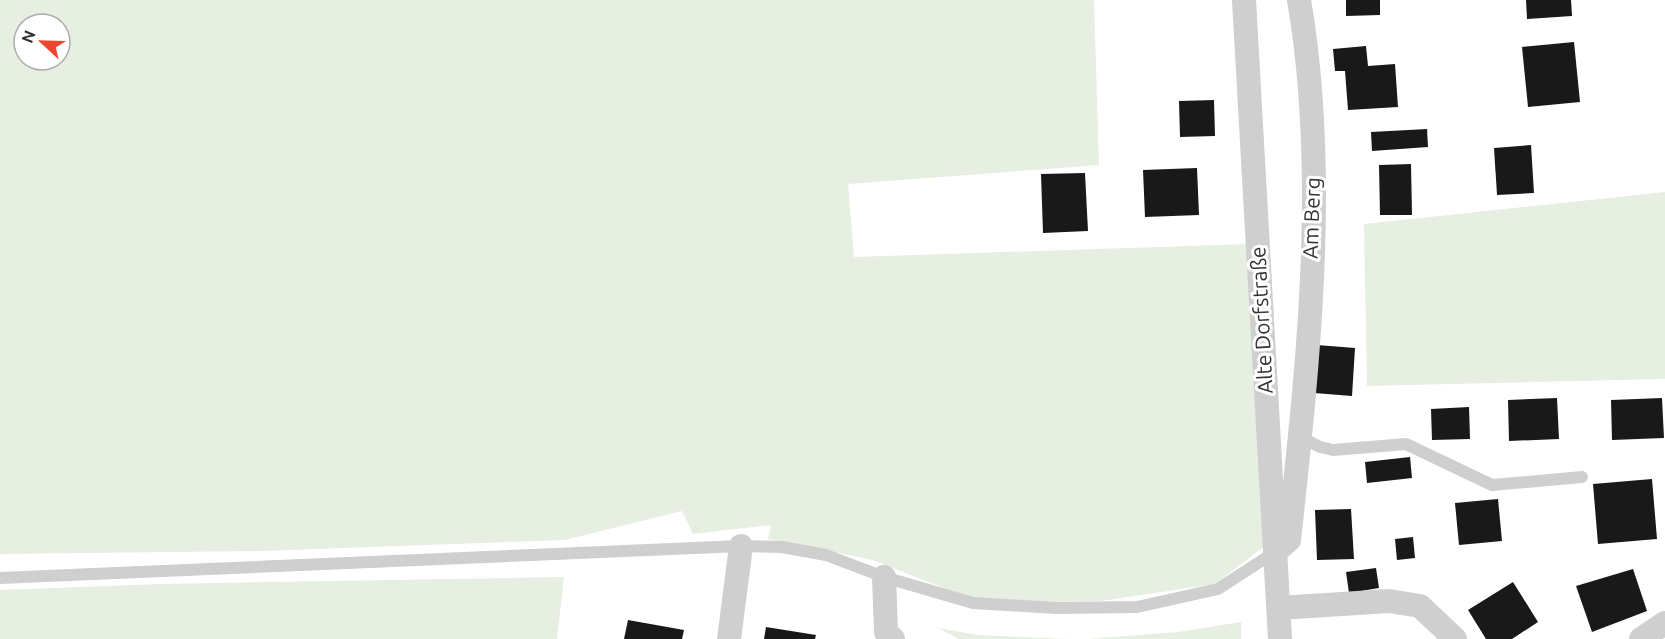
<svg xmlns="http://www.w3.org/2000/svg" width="1665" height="639" font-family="Ubuntu,sans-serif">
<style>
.green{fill:#e6efe1;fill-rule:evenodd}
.building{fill:#191919}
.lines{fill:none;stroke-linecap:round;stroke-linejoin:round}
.lane{stroke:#cfcfcf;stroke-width:12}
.street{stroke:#cfcfcf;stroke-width:24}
.labels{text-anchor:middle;stroke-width:6;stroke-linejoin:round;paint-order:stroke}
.street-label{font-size:21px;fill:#323232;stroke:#fff}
</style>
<rect width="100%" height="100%" fill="#fff"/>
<g class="green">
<path d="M0,0H1094L1099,165L848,184L854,257L1249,244L1266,545L1215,584L1101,601L1006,603L966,597L873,560L768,539L771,525L693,534L682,511L565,540L261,551L0,554ZM24,24H60V60H24Z"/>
<path d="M1665,192V379L1367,386L1364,224Z"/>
<path d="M564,577L557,639H0V590L160,584Z"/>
<path d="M1241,622V639H1089L1178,632Z"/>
<path d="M938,628L978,635L1070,639H959Z"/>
</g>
<g class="building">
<path d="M1346,0H1380V15L1346,16Z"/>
<path d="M1526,0H1571L1572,16L1527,19Z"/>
<path d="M1574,42L1580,102L1528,107L1522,47Z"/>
<path d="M1366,46L1368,66L1395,64L1398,107L1348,110L1345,71H1335L1333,49Z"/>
<path d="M1214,100L1215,136L1180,137L1179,101Z"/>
<path d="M1427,129L1428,147L1372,151L1371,132Z"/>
<path d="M1531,145L1534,193L1497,195L1494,148Z"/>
<path d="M1411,164L1412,215H1380L1379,165Z"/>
<path d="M1197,168L1199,215L1145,217L1143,170Z"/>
<path d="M1085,173L1088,231L1043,233L1041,174Z"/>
<path d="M1317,345L1355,348L1352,396L1314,393Z"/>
<path d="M1557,398L1559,439L1509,441L1508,400Z"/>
<path d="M1662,398L1664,438L1612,440L1611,400Z"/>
<path d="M1469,407L1470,439L1432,440L1431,409Z"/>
<path d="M1410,457L1412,478L1367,483L1365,462Z"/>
<path d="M1652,479L1657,539L1598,544L1593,484Z"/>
<path d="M1498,499L1502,541L1459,545L1455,503Z"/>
<path d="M1351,509L1354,559L1317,560L1315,510Z"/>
<path d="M1413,537L1415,558L1397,560L1395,539Z"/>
<path d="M1376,568L1379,588L1349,593L1346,572Z"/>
<path d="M1633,569L1647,611L1592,632L1576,586Z"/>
<path d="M1513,582L1538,622L1512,639H1486L1468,610Z"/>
<path d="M628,620L684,630L682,639H624Z"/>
<path d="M766,627L816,635L815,639H764Z"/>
</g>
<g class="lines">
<g class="lane">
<path d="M1301,437L1320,447L1333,450L1406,444L1492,485L1582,477"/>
<path d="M0,578L741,546L782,547L826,555L884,577L973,603L1056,608L1137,607L1218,589L1275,552"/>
</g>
<g class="street">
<path d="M1244,0L1280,639"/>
<path d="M1275,552L1289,540C1308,365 1329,174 1299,0"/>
<path d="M884,577L886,632L893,639"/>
<path d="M1279,608L1389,601L1420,606L1455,639"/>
<path d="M729,639L741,546"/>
<path d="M1641,639L1665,623"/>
</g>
</g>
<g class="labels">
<g class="street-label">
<text transform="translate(1312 218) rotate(-88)" y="7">Am Berg</text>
<text transform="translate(1262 320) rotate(-93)" y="7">Alte Dorfstraße</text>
</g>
</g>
<g transform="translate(42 42) rotate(292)"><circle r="28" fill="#ffffff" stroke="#adadad" stroke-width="1.5"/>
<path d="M0-4.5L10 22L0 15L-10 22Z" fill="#ec4732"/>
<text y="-9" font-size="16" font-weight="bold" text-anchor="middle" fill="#323232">N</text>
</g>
</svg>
